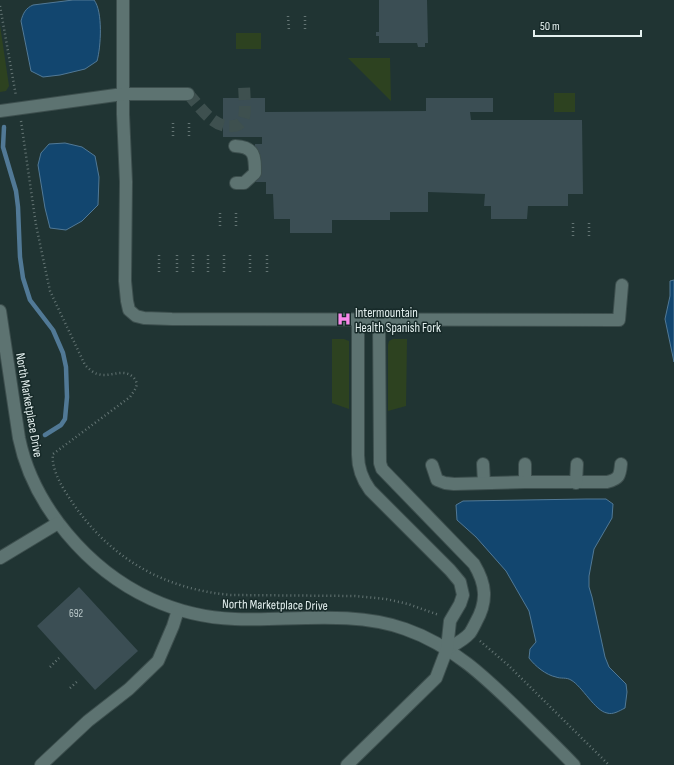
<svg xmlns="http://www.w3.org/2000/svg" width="674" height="765" font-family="'Sofia Sans Condensed',sans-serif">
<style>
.green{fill:#2d4220}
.water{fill:#12466f;stroke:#517996}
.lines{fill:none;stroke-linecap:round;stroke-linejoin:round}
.stream{stroke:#517996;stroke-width:4.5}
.building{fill:#3b4e54}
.minor-tunnel{stroke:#3e504f;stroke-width:12;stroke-dasharray:12 6;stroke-linecap:butt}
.minor-casing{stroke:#3d4f4e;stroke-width:14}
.path{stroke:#647574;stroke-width:2.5;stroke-dasharray:1 3;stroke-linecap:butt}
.minor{stroke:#5d7371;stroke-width:12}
.labels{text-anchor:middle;stroke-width:3;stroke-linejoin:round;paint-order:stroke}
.number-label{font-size:11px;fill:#bac8c9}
.poi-label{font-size:13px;fill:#e5f1f0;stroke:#172a29;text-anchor:start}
.street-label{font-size:13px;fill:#e5f1f0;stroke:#172a29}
</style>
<rect width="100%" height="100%" fill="#203433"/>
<g class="green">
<path d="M0,25L9,86L6,91L0,92Z"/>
<rect x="236" y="33" width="25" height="16"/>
<path d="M348,58H390L391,101Z"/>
<rect x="554" y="93" width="21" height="19"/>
<path d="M332,339H344L349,341V409L332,403Z"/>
<path d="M393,339H407L406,406L388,411V345L389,341Z"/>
</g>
<g class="water">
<path d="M73,0H94C103,11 101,47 97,61L85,69L60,75L43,77L31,71L21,21C23,13 26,8 33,5Z"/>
<path d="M65,143L82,147L95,156L99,177L98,205L82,221L66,230L50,228L45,208L38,165L41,153L49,144Z"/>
<path d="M674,280V362L665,319L670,296V281Z"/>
<path d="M586,499H606L613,504L612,518L594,549L589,576V587L592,597L605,657L609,667L626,684L627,692L625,708C619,711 613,715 607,713C595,711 582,686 571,680C566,677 561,679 556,677C546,675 535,666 529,658L530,649L536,642L529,611L506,571L476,537L457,520L456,505L463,501Z"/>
</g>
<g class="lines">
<path class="stream" d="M4,127L3,147L16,191L18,207L20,257L23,278L30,300L53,330L63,353L66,367L67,397L65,419L61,425L45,435"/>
</g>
<g class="building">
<path d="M379,0H427L428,43H425V47H418L417,43H379V36H376V32H379Z"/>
<path d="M223,98H265V112L426,111V98H493V112H470L471,120H582L583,194H568V206H528L527,219H491V206H484L485,194L428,192V212H390V220H332V233H290V219H274L273,194H266V182H255V144H262V137H223Z"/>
<path d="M79,587L138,651L95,690L37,626Z"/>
</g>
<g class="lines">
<path class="minor-tunnel" d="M188,94C200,106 213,129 233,126C238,126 243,122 244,117C246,110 244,90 244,83"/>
<defs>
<g id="minor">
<path d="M123,0V114L126,182L125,281L127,301L129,310L136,316L144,318L172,319L619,320L622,285"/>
<path d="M0,111L123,94H188"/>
<path d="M235,146C255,147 255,156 255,173L244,183H236"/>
<path d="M0,311L19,438C33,506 88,570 151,599C177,611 207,618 235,619C289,621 353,610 405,629C454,646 488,680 525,716C541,732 558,748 574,765"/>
<path d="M379,320L380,463L382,469L474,564C486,584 488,601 476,622C474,626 472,630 470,633C464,640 454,645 447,649"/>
<path d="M483,464L484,483"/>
<path d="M525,464V482"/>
<path d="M432,465L437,480L445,483L454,484L525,482H607C619,479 620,476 621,464"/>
<path d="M576,483L577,464"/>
<path d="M0,558L58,523"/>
<path d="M41,765L88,721L129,689L158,661L173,626L178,610"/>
<path d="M347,765L436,678L447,649L450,621L460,604L463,595L460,582L450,570L370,490C362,479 358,469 358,455V320"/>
</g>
</defs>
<use href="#minor" class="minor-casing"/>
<g class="path">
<path d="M0,6L16,96"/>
<path d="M288,16L289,31"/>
<path d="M305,16V31"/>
<path d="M21,121L36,225L50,291L85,365C89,369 93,373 98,374C110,378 124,367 134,378C140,385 134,391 130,397L53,454C51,469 62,487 70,499C108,557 162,589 231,595L355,596L386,599L408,604L439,615"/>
<path d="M173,123V139"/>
<path d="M189,123V139"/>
<path d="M220,213V229"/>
<path d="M236,213V229"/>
<path d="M573,223V239"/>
<path d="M589,223V238"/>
<path d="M159,255V272"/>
<path d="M177,255V272"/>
<path d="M193,255V272"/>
<path d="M208,255V272"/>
<path d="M224,255V272"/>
<path d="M250,255V272"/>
<path d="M267,255V272"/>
<path d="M480,641L508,665L609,765"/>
<path d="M50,667L59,658"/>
<path d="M70,688L79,680"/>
</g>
<use href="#minor" class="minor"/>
</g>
<defs>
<symbol id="hospital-bare" viewBox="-9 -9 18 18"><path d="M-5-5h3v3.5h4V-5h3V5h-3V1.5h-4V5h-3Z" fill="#f888ea" stroke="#172a29" stroke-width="2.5" paint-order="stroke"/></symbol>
</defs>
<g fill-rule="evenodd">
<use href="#hospital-bare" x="334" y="309" width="20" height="20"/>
</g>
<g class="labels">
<g class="number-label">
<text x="76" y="617">692</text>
</g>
<g class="poi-label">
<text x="355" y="317">Intermountain<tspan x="355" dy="15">Health Spanish Fork</tspan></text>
</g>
<g class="street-label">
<text transform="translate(30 405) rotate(80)" y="5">North Marketplace Drive</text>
<text transform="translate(275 604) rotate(1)" y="5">North Marketplace Drive</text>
</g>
</g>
<path d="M534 30v6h107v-6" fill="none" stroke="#e5f1f0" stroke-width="2"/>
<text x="540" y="30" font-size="12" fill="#e5f1f0" stroke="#172a29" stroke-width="3" paint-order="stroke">50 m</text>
</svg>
